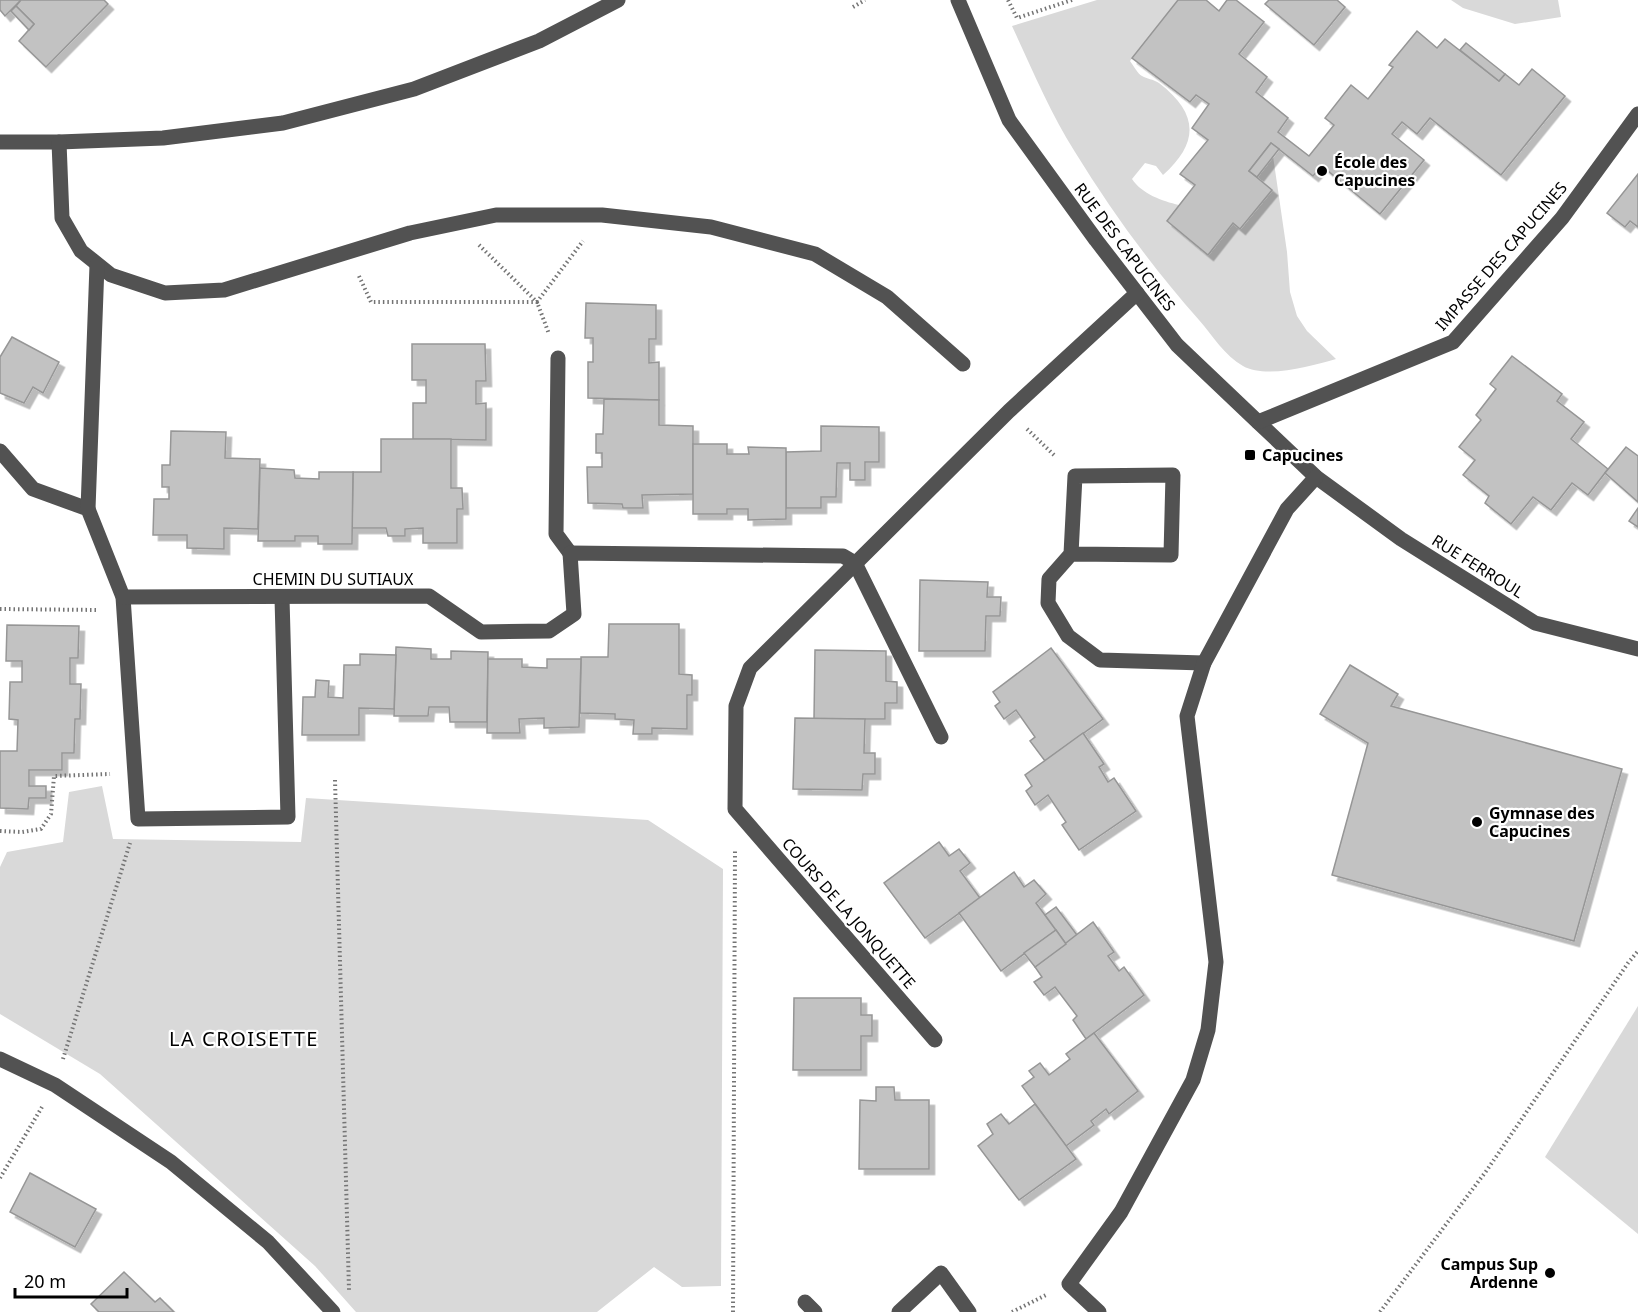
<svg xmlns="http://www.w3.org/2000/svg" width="1638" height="1312" font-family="'Noto Sans',sans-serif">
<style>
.green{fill:#d9d9d9}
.building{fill:#c2c2c2;stroke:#969696;stroke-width:1.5;filter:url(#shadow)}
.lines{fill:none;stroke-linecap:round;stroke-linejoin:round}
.path{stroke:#747474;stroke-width:4;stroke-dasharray:1.5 3;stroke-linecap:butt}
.minor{stroke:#525252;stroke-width:15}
.poi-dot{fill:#000;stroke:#fff;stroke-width:2}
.labels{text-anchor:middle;stroke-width:4.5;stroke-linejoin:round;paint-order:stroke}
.poi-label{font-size:16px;font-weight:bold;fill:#000;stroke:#fff;text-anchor:start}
.street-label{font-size:16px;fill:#000;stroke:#fff}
.quarter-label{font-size:20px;letter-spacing:1.5px;fill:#000;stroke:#fff}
</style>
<defs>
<filter id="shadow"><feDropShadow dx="5.5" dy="5.5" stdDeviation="0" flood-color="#0004"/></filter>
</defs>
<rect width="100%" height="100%" fill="#fff"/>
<g class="green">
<path d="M1097,0H1178L1130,61C1133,65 1138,74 1142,76C1147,79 1153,79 1159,83C1198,113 1200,142 1163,175L1156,166L1145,163L1132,179C1142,194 1162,201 1179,205L1167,221L1208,254L1233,223L1241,229L1272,190L1257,177L1273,156L1287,252L1290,292L1297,316L1307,331L1336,359C1311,366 1266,379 1243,366C1225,356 1212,335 1199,320C1153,268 1111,211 1075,152C1050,112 1032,69 1012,26Z"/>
<path d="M1451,0H1558L1561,17L1515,24L1463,8Z"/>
<path d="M102,786L113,839L301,842L306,798L648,820L723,869L721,1286L682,1287L654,1267L597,1312H356L315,1266L100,1074L0,1014V867L7,852L63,842L69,792Z"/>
<path d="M1638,1006V1234L1545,1157Z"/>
</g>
<g class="building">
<path d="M0,0H21L5,16L0,10Z"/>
<path d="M21,0H104L108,4L46,67L19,41L34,24L16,6Z"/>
<path d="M1178,0H1206L1219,11L1227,0H1236L1264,22L1239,54L1267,77L1256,92L1288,118L1278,132L1309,156L1334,125L1325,118L1351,85L1368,99L1393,67L1389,65L1417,31L1437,48L1445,39L1499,81L1505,74L1519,85L1532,69L1565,96L1501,175L1430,118L1417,134L1402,122L1392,134L1424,160L1380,214L1322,166L1313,176L1271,143L1249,171L1272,190L1240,229L1233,223L1208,255L1167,221L1195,185L1180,174L1208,140L1192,128L1209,104L1196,95L1190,102L1132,58Z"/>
<path d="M1269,0H1337L1345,7L1314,45L1265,4Z"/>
<path d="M16,6L34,24L29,30L11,11Z"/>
<path d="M1466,43L1505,74L1499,81L1460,50Z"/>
<path d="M1271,143L1279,149L1257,177L1249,171Z"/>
<path d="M1638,174V227L1630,221L1625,227L1607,213Z"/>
<path d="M586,303L656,305V339H649V363L659,362V400L588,398V362H593V338H585Z"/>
<path d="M12,337L59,362L43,393L33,387L24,403L0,393V357Z"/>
<path d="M412,344H485L486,381H476V404L486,403V440L413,439V403H426V380H412Z"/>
<path d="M1512,356L1562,394L1557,401L1584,422L1571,439L1608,469L1588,495L1572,483L1551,510L1533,497L1511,524L1485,503L1489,496L1463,475L1475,460L1459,447L1481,420L1476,415L1496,389L1490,384Z"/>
<path d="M604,399L659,400V425L693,426V494L642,495L643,508H623L622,504L588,503L587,467H602V453H596V434H603Z"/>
<path d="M821,426L879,427V462H865V480H850V463H837L836,497H821V508H786V452L821,451Z"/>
<path d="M171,431L226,432L225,458L260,459L258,529L224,528V549L187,548V535H153L154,499H169V487H162V465H170Z"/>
<path d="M381,439H451V488H462L463,509H457V543H423V528L405,529V536H388L386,528H352L353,472H381Z"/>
<path d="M693,444H727V454H749L748,447L786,448V519L748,520V509H727V514H693Z"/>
<path d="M1626,447L1638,456V502L1605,473Z"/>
<path d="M260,468L294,470L295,478L319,479V472H353L352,544H318V536H295V541H258Z"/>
<path d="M1638,508V527L1629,521Z"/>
<path d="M920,580L988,582L987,597H1001L1000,616H986L985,651H919Z"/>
<path d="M609,624H679V674L692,675V695H687V729L652,728V734H633L634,720L615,719V714L580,713L581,657H608Z"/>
<path d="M7,625L79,626L78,658H70V684H81L80,719H75L74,753H62V770H29V786H46V798H29L28,809L0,808V751H17L18,720L9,719L10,682H22V661H6Z"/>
<path d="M396,647L431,649V659H451V651L488,652L487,722H450L449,707H429L428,716H394Z"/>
<path d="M1051,648L1103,719L1045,761L1030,741L1035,737L1016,710L1004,719L995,706L1000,702L993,692Z"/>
<path d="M815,650L886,651V681L897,682V703H885V719H814Z"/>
<path d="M360,654L396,655L394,709L359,708V735H302L303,697H315L316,680L329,681L328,697L343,698L344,665H360Z"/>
<path d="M488,659H522V667L547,668V659H581L579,727L544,728V718L519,719L520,733H487Z"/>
<path d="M1350,665L1398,694L1391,706L1622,769L1574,941L1332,875L1368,743L1320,714Z"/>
<path d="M795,718L865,719L864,753H875V774H863L862,790L793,789Z"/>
<path d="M1083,733L1104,764L1099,767L1108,782L1114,778L1136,811L1079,850L1062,825L1066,822L1048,795L1035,805L1026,791L1032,786L1025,775Z"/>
<path d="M939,842L949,856L959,849L970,863L960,871L980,898L925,938L884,883Z"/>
<path d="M1014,872L1024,887L1034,880L1046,894L1036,903L1056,930L1001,971L959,913Z"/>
<path d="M1056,907L1077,935L1066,944L1045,915Z"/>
<path d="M1093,922L1114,952L1108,956L1119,971L1124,967L1144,995L1086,1039L1073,1020L1077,1016L1055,987L1044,995L1034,982L1042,977L1035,967Z"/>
<path d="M1056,930L1066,944L1035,967L1024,953Z"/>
<path d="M794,998H861V1015H872V1036H861V1070H793Z"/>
<path d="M1094,1033L1138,1091L1109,1114L1106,1109L1091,1121L1094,1125L1066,1146L1022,1086L1034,1077L1029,1071L1040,1063L1049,1075L1070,1059L1066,1054Z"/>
<path d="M876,1087H894L895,1100H929V1169H859L860,1100L876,1101Z"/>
<path d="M1035,1104L1076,1159L1019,1200L978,1146L993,1134L987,1124L1001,1114L1009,1124Z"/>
<path d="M30,1173L96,1209L75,1247L10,1212Z"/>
<path d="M124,1272L155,1302L160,1298L174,1312H99L91,1304Z"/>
</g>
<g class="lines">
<g class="path">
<path d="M1008,0L1017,18L1072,0"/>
<path d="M853,7L865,0"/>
<path d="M479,245L537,302L583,241"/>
<path d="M359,276L371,302H537L549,334"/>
<path d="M1027,429L1056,457"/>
<path d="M0,609L98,610"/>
<path d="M335,780L349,1290"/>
<path d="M0,831L22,832L41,829L51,814L54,776L110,774"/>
<path d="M63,1059L130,843"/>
<path d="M0,1178L42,1107"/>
<path d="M733,1312L735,851"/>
<path d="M1012,1312L1046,1295"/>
<path d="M1380,1312L1487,1170L1628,963L1638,951"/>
</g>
<g class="minor">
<path d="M958,0L1009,120L1096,240L1177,345L1258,422L1316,477L1401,539L1535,623L1638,649"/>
<path d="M0,142H59L163,138L283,123L414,89L539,41L618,0"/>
<path d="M59,142L62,218L81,251L111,275L165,293L224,290L410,233L496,215H602L711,227L815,254L887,297L963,364"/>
<path d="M558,358L556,534L570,553"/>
<path d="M1258,422L1453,342L1562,218L1638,114"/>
<path d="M0,451L33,489L88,509L123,597L138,819L288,817L282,598"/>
<path d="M88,509L97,265"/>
<path d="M1071,554L1075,476L1173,475L1171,555L1071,554L1049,579L1048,603L1068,636L1100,660L1204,663"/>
<path d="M123,597L429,596L481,632L549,631L574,614L570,553L843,556L855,563L941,737"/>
<path d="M935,1040L735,809L736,706L750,668L1009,411L1137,293"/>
<path d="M0,1059L55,1085L171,1162L268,1242L333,1312"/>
<path d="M805,1302L815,1312"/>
<path d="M899,1312L941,1273L969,1312"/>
<path d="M1099,1312L1069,1284L1121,1212L1193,1080L1208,1030L1216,962L1187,716L1204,663L1287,509L1316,477"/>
</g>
</g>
<g class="poi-dot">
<circle cx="1322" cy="171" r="6"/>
<rect x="1244" y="449" width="12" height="12" rx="3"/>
<circle cx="1477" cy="822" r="6"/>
<circle cx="1550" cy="1273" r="6"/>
</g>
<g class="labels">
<g class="poi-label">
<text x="1334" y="168">École des<tspan x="1334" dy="18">Capucines</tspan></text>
<text x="1262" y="461">Capucines</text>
<text x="1489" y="819">Gymnase des<tspan x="1489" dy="18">Capucines</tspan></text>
<text x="1538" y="1270" text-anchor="end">Campus Sup<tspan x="1538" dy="18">Ardenne</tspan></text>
</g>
<g class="street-label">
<text transform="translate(1125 247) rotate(53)" y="6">RUE DES CAPUCINES</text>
<text transform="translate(1501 256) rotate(-49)" y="6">IMPASSE DES CAPUCINES</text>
<text transform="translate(1478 566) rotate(32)" y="6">RUE FERROUL</text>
<text x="333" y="585">CHEMIN DU SUTIAUX</text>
<text transform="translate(849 913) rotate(49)" y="6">COURS DE LA JONQUETTE</text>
</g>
<g class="quarter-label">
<text x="244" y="1046">LA CROISETTE</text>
</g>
</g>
<path d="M15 1288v9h112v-9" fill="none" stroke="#000000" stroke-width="3"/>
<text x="24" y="1288" font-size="18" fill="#000000" stroke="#ffffff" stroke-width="4.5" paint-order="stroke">20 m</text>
</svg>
